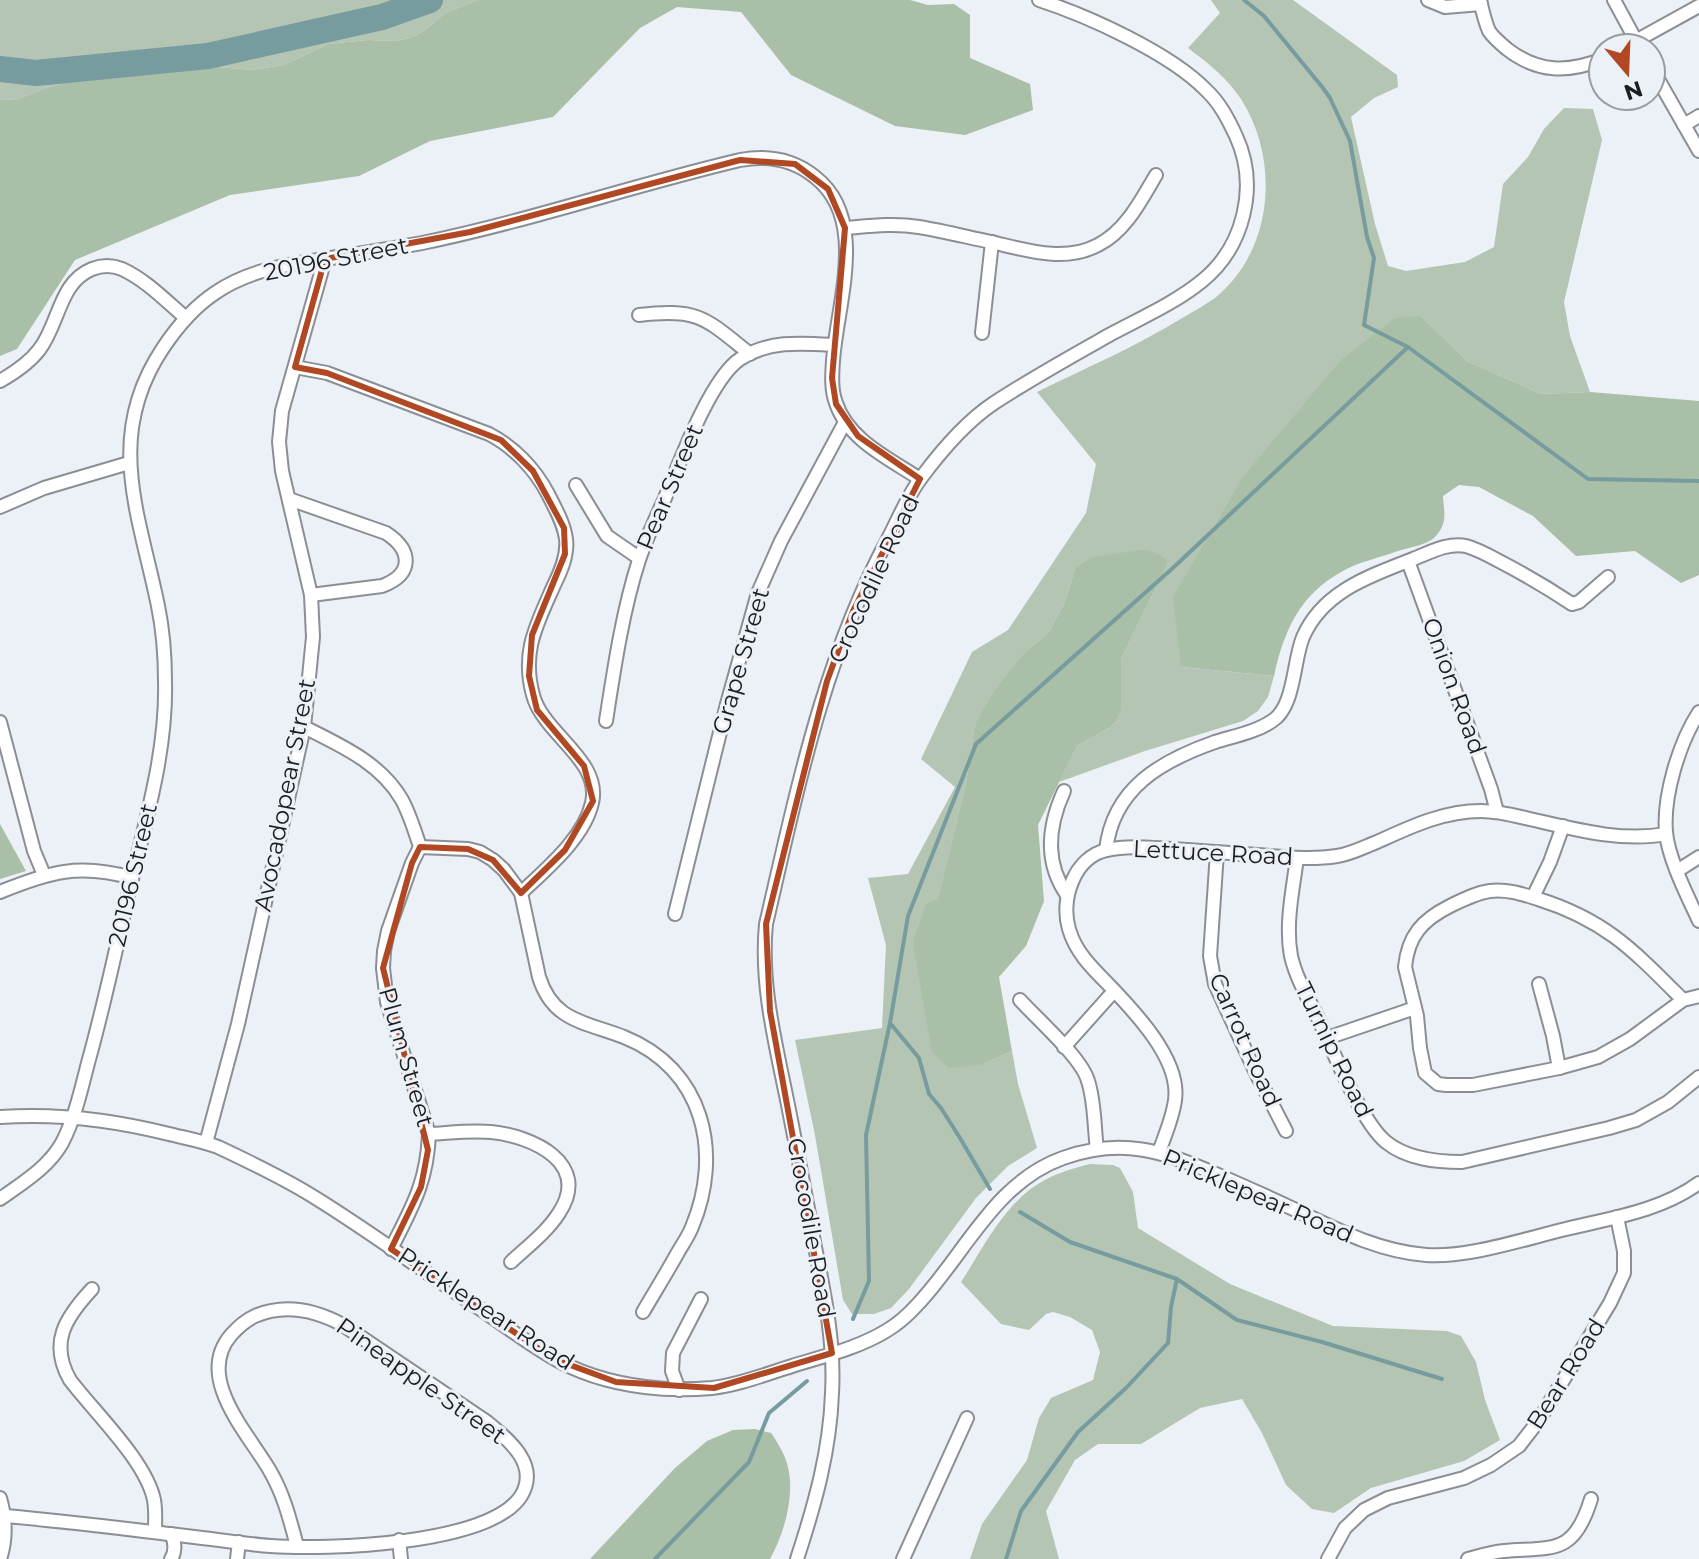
<svg xmlns="http://www.w3.org/2000/svg" width="1699" height="1559" font-family="Montserrat,sans-serif">
<style>
.green{fill:#b4c5b3}
.forest{fill:#a9bfa7}
.lines{fill:none;stroke-linecap:round;stroke-linejoin:round}
.stream{stroke:#769c9f;stroke-width:4}
.river{stroke:#769c9f;stroke-width:26}
.street-casing{stroke:#8b8f95;stroke-width:16}
.street{stroke:#fff;stroke-width:12}
.marked{fill:none;stroke:#b04923;stroke-width:6;stroke-linejoin:round}
.labels{text-anchor:middle;stroke-width:6;stroke-linejoin:round;paint-order:stroke}
.street-label{font-size:24px;fill:#1c1d1f;stroke:#ecf0f7}
</style>
<rect width="100%" height="100%" fill="#ecf0f7"/>
<g class="green">
<path d="M0,0H478L445,13L424,31L410,38L395,41L367,40L328,44L284,65L250,70L210,66L160,69L81,78L46,88L18,99L0,100Z"/>
<path d="M1211,0H1293L1397,75L1398,87L1374,98L1351,117L1375,224L1388,266L1406,271L1465,262L1494,247L1503,184L1528,157L1544,129L1564,108L1593,109L1602,140L1564,302L1570,336L1590,392L1541,394L1467,361L1421,316L1181,667L1274,676L1268,697L1258,711L1243,721L1145,751L1059,782L1077,746L1109,728L1117,721L1121,711V659L1168,563L1075,568L1065,602L1048,633L1026,651L975,724L966,783L938,900L926,905L984,1064L1012,1051L1018,1084L1037,1148L1008,1166L976,1198L909,1289L891,1308L874,1314H852L843,1300L815,1135L795,1040L882,1028L886,945L868,878L908,874L955,787L921,759L972,652L1008,630L1086,513L1096,464L1037,392C1086,368 1137,346 1184,317C1194,311 1205,305 1215,298C1274,250 1280,160 1241,99C1227,78 1208,63 1188,48L1220,13Z"/>
<path d="M1090,1164L1113,1165L1120,1168L1133,1192L1138,1228L1230,1284L1333,1326L1447,1331L1461,1336L1476,1362L1485,1400L1500,1440L1464,1461L1371,1488L1334,1513L1312,1509L1286,1485L1262,1433L1242,1399L1200,1408L1141,1444H1098L1075,1460L1046,1511L1059,1559H970L982,1524L1027,1460L1039,1418L1051,1398L1093,1380L1100,1352L1092,1330L1070,1317L1053,1312L1046,1314L1029,1330L1001,1324L961,1282C984,1247 1005,1202 1043,1181C1057,1173 1074,1168 1090,1164Z"/>
</g>
<g class="forest">
<path d="M478,0H910L928,5L954,4L970,15V58L1030,84L1033,110L965,135L895,126L791,75L741,12L677,7L640,28L553,117L430,141L359,176L230,195L75,260L17,349L0,356V100L18,99L46,88L81,78L160,69L210,66L250,70L284,65L328,44L367,40L395,41L410,38L424,31L445,13Z"/>
<path d="M1421,316L1467,361L1541,394L1590,392L1699,401V575L1681,583L1635,551L1576,556L1533,516L1479,487L1459,485L1443,496C1444,513 1448,523 1435,537C1427,545 1407,548 1395,552C1378,558 1359,562 1343,571C1300,594 1284,630 1274,676L1181,667L1173,597L1243,477L1340,361L1395,318Z"/>
<path d="M1141,550C1153,551 1160,553 1168,563L1121,659V711L1117,721L1109,728L1077,746L1038,825L1044,901L1026,946L999,977L1012,1051L984,1064L949,1068L932,1052L914,950V939L926,904L938,899L966,783L975,724L995,690L1026,651L1048,633L1065,602L1075,568L1093,557Z"/>
<path d="M0,824L26,871L0,879Z"/>
<path d="M755,1429L771,1433C778,1443 785,1455 788,1467C795,1496 784,1534 770,1559H590L675,1468L707,1441L733,1430Z"/>
</g>
<g class="lines">
<g class="stream">
<path d="M1244,0L1264,16L1323,88L1330,98L1350,141L1367,237L1374,258L1364,325L1408,347L1588,479L1699,481"/>
<path d="M890,1023L919,1058L929,1094L941,1108L960,1138L990,1189"/>
<path d="M1020,1212L1070,1242L1177,1279L1237,1320L1322,1342L1442,1379"/>
<path d="M853,1319L869,1281L866,1135L890,1023L908,916L976,744L1175,566L1408,347"/>
<path d="M655,1559L749,1462L769,1413L807,1381"/>
<path d="M1006,1559L1021,1511L1078,1432L1126,1388L1168,1343L1171,1307L1177,1279"/>
</g>
<path class="river" d="M0,69L36,73L208,56L382,17L430,0"/>
<defs>
<g id="street">
<path d="M1428,0L1445,7L1481,4"/>
<path d="M1480,0C1482,9 1485,22 1489,31C1493,37 1501,44 1507,49C1538,73 1568,73 1603,59"/>
<path d="M1614,0L1640,48"/>
<path d="M1623,48L1699,6"/>
<path d="M1651,67L1699,151"/>
<path d="M1684,125L1699,116"/>
<path d="M845,228C870,226 894,223 919,227C943,231 967,237 991,242C1026,250 1064,263 1098,245C1126,231 1141,200 1156,175"/>
<path d="M639,315C699,308 705,318 750,354"/>
<path d="M982,333L992,242"/>
<path d="M295,367L327,373L489,434C514,447 535,469 548,494C555,508 564,523 566,539C568,555 561,571 554,585C537,624 521,651 533,695C543,734 602,760 592,803C584,838 546,869 521,893"/>
<path d="M0,381C14,373 29,363 39,350C59,325 59,282 92,269C102,265 112,265 122,269C146,280 166,301 186,318"/>
<path d="M576,485L607,536L639,558"/>
<path d="M289,499L386,533C412,550 414,574 382,586L311,595"/>
<path d="M0,507L44,488L129,463"/>
<path d="M1408,561L1491,789L1497,812"/>
<path d="M1699,712C1679,743 1663,796 1666,832C1668,858 1688,897 1699,921"/>
<path d="M606,721C614,669 623,609 639,560C646,539 656,518 665,498C679,464 710,379 740,359C769,340 802,343 834,345"/>
<path d="M0,722L34,851L44,875"/>
<path d="M304,727C340,745 381,763 402,800C410,815 415,831 420,847L412,863L388,931L384,951L383,968L387,1002L429,1134C427,1183 412,1207 391,1249"/>
<path d="M1064,791C1048,826 1044,862 1067,895"/>
<path d="M420,847L468,849L480,852L493,860L504,870L521,893L539,977C553,1022 586,1022 624,1037C704,1069 723,1153 692,1227C688,1237 682,1245 677,1254C666,1274 654,1293 643,1312"/>
<path d="M1106,850C1113,788 1161,761 1215,742C1234,736 1256,732 1272,721C1295,707 1293,661 1303,637C1323,591 1370,576 1413,559C1429,553 1448,542 1466,546C1477,549 1488,555 1499,561C1524,574 1548,588 1572,604L1579,602L1608,577"/>
<path d="M1217,852L1210,956L1215,984L1256,1073L1286,1131"/>
<path d="M1297,858C1293,889 1285,924 1291,956C1296,978 1308,998 1318,1018C1332,1049 1362,1123 1386,1142C1407,1159 1436,1162 1462,1162L1609,1128L1636,1120L1668,1102L1699,1077"/>
<path d="M1677,871L1699,857"/>
<path d="M0,892C49,872 79,863 132,878"/>
<path d="M1533,897L1550,862L1563,826"/>
<path d="M675,914L727,704L758,593L781,541L845,422"/>
<path d="M1539,984L1553,1036L1559,1068"/>
<path d="M1020,1000C1037,1019 1082,1058 1088,1081C1095,1102 1094,1127 1097,1149"/>
<path d="M1683,1000C1635,952 1606,920 1538,899C1522,894 1507,889 1490,891C1476,893 1462,900 1450,906C1422,920 1408,936 1405,967L1417,1016L1420,1048L1425,1073L1438,1084L1446,1085H1473L1559,1068L1598,1057L1630,1039L1683,1000L1699,996"/>
<path d="M1327,1038L1415,1008"/>
<path d="M1064,1047L1114,991"/>
<path d="M0,1117C57,1113 114,1120 169,1134C185,1138 202,1141 218,1147C250,1162 284,1178 314,1197C366,1229 416,1266 467,1300C495,1318 521,1339 550,1356C578,1373 613,1383 645,1387C667,1390 689,1390 712,1388C739,1385 766,1374 792,1366C824,1356 858,1348 886,1331C898,1324 909,1314 918,1304C965,1254 995,1182 1063,1158C1122,1137 1162,1151 1216,1174C1239,1184 1262,1194 1285,1205C1330,1226 1375,1251 1426,1255C1468,1258 1524,1239 1566,1229C1611,1218 1661,1211 1699,1183"/>
<path d="M429,1134C449,1133 471,1130 491,1132C532,1136 592,1163 559,1213C547,1232 527,1247 511,1262"/>
<path d="M206,1143L238,1024L304,727L313,637L311,595L282,471L279,442L282,411L325,259"/>
<path d="M1159,1152C1165,1135 1173,1117 1175,1100C1181,1059 1133,1010 1107,983C1091,967 1075,951 1069,929C1060,900 1074,857 1107,850C1128,845 1152,848 1173,849C1202,851 1230,853 1258,855C1284,857 1311,860 1337,856C1351,854 1364,847 1377,842C1410,827 1443,811 1481,811C1499,811 1516,816 1534,820C1577,830 1623,842 1666,834"/>
<path d="M0,1199C22,1183 48,1168 62,1143C75,1118 81,1090 88,1063C103,1009 115,955 127,900C143,829 167,755 165,682C165,656 163,630 158,606C139,513 104,436 163,348C177,327 194,307 215,293C248,270 286,265 324,259C356,254 389,249 422,243C529,221 634,185 740,160C767,155 793,159 815,177C869,219 837,303 833,361C832,375 831,390 836,403C848,440 890,459 920,479"/>
<path d="M92,1289C65,1318 49,1343 70,1380C95,1413 146,1461 154,1500C156,1511 155,1522 155,1532"/>
<path d="M679,1390L672,1371L673,1353L701,1299"/>
<path d="M0,1498C6,1519 7,1538 0,1559"/>
<path d="M5,1516C65,1521 126,1529 186,1536C214,1539 243,1544 271,1546C325,1550 490,1545 521,1496C540,1465 509,1440 487,1422L343,1325C315,1310 285,1303 255,1316C246,1320 238,1327 231,1335C194,1378 249,1434 270,1471C284,1495 290,1520 297,1546"/>
<path d="M171,1534C175,1541 176,1552 171,1559"/>
<path d="M399,1540L401,1559"/>
<path d="M237,1559L239,1542"/>
<path d="M797,1559C815,1504 830,1451 832,1393C835,1342 824,1292 814,1242C806,1196 797,1151 788,1105C776,1045 760,985 766,924C797,791 823,659 889,537C899,518 908,495 921,478C941,451 967,421 994,403C1032,378 1072,356 1111,334C1141,318 1175,303 1202,281C1244,247 1259,186 1236,136C1228,119 1220,103 1206,90C1170,53 1088,16 1039,0"/>
<path d="M903,1559L967,1418"/>
<path d="M1328,1559L1345,1528L1364,1510L1388,1498L1464,1478L1491,1465L1519,1446L1539,1420L1610,1303L1624,1273V1251L1617,1217"/>
<path d="M1468,1559C1479,1556 1492,1552 1504,1551C1554,1547 1574,1555 1591,1499"/>
</g>
</defs>
<use href="#street" class="street-casing"/>
<use href="#street" class="street"/>
</g>
<path class="marked" d="M740,160L795,164L828,189L845,228L832,378L836,404L858,436L920,479L853,611L827,681L766,924L770,1011L832,1353L714,1388L616,1382L554,1359L391,1249L421,1187L428,1150L383,968L412,863L420,847L468,849L493,860L521,893L565,850L593,801L584,766L537,710L529,676L532,635L565,554L564,528L533,471L501,440L327,373L295,367L325,259L470,232Z"/>
<g class="labels">
<g class="street-label">
<text transform="translate(336 259) rotate(-11)" y="8">20196 Street</text>
<text transform="translate(670 487) rotate(-67)" y="8">Pear Street</text>
<text transform="translate(874 579) rotate(-65)" y="8">Crocodile Road</text>
<text transform="translate(741 661) rotate(-74)" y="8">Grape Street</text>
<text transform="translate(1454 686) rotate(70)" y="8">Onion Road</text>
<text transform="translate(285 795) rotate(-79)" y="8">Avocadopear Street</text>
<text transform="translate(1213 853) rotate(3)" y="8">Lettuce Road</text>
<text transform="translate(133 875) rotate(-77)" y="8">20196 Street</text>
<text transform="translate(1245 1040) rotate(66)" y="8">Carrot Road</text>
<text transform="translate(1334 1050) rotate(64)" y="8">Turnip Road</text>
<text transform="translate(406 1057) rotate(74)" y="8">Plum Street</text>
<text transform="translate(1258 1196) rotate(23)" y="8">Pricklepear Road</text>
<text transform="translate(811 1228) rotate(80)" y="8">Crocodile Road</text>
<text transform="translate(486 1309) rotate(33)" y="8">Pricklepear Road</text>
<text transform="translate(1566 1374) rotate(-58)" y="8">Bear Road</text>
<text transform="translate(421 1381) rotate(35)" y="8">Pineapple Street</text>
</g>
</g>
<g transform="translate(1627 72) rotate(161)"><circle r="38" fill="#ecf0f7" stroke="#999ca1" stroke-width="2"/>
<path d="M0-6L14 30L0 20L-14 30Z" fill="#b04923"/>
<text y="-12" font-size="22" font-weight="bold" text-anchor="middle" fill="#1c1d1f">N</text>
</g>
</svg>
